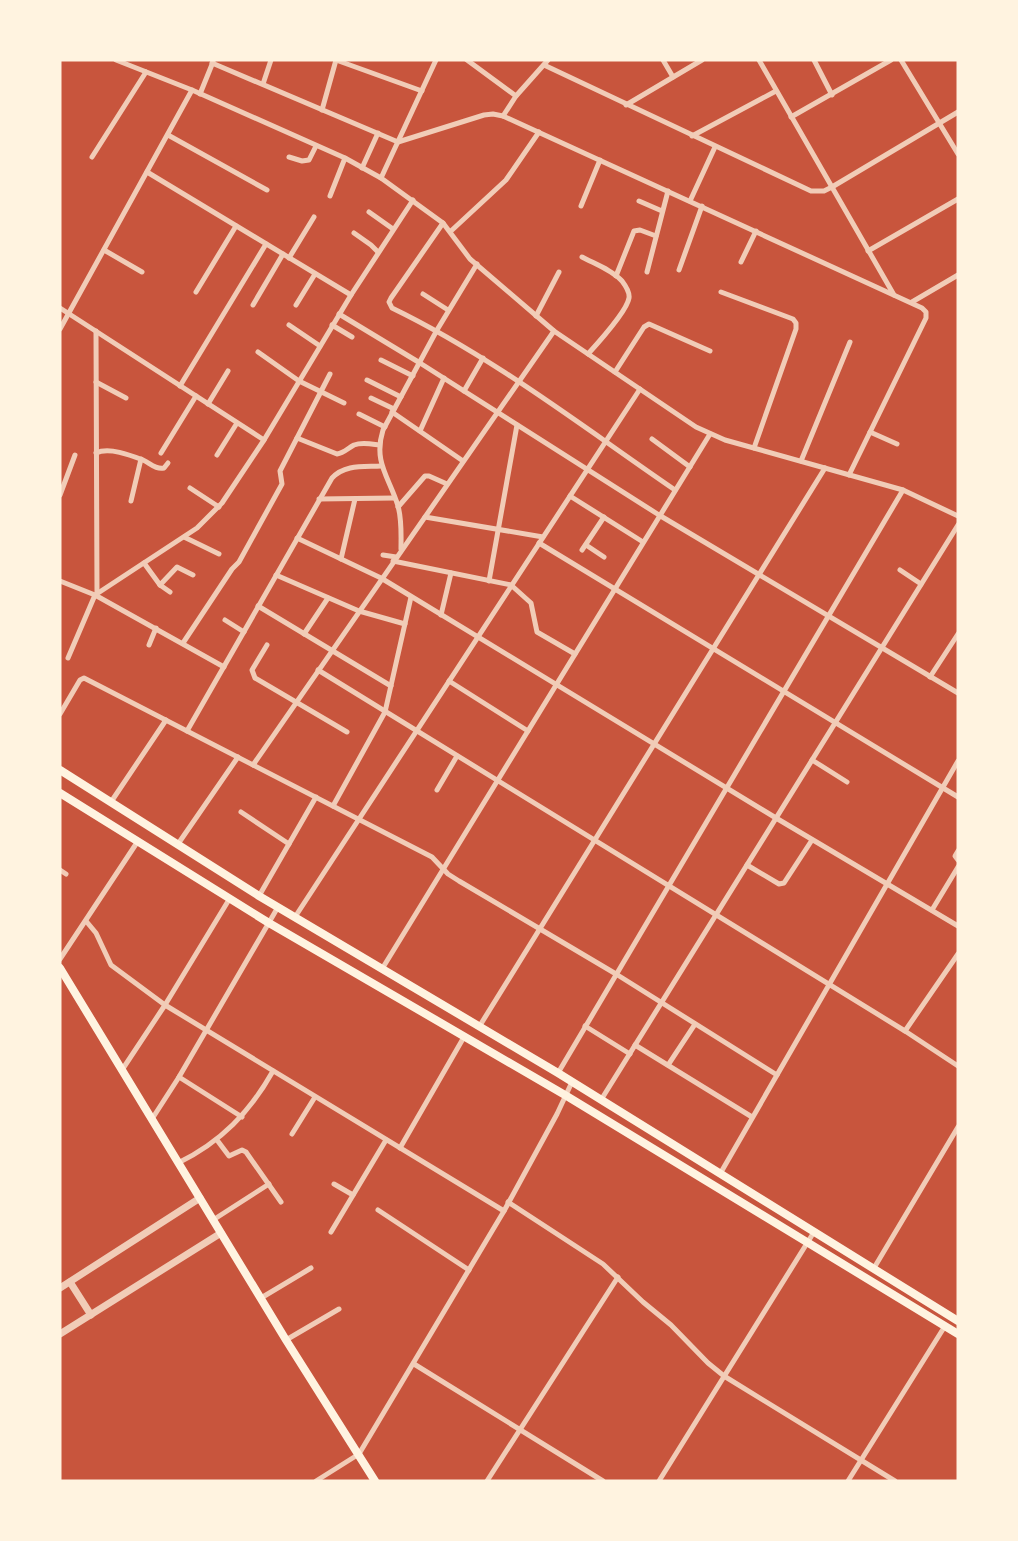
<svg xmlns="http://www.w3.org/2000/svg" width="1018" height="1541" font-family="Overpass,sans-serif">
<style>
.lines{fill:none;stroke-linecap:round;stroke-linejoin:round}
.minor{stroke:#f1ccb7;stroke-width:5}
.tertiary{stroke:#f1ccb7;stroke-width:7}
.secondary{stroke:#fff3e0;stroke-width:8}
</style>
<rect width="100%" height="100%" fill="#c8553d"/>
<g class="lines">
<g class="minor">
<path d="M116,60L192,90L345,158L381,178L443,223L470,259L554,331L696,427L725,440L903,490L958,516"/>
<path d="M336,60L422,91"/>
<path d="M467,60L516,96"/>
<path d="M663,60L673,77"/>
<path d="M759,60L894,295"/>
<path d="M814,60L832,95"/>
<path d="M901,60L958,154"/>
<path d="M212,63L398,142L484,115L493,114L503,116L922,308L926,312V318L849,475"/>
<path d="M544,65L811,191H824L832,187L958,112"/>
<path d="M263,84L271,60"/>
<path d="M200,94L213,62"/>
<path d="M626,105L702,60"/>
<path d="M322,110L336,60"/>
<path d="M503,116L516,96L548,60"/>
<path d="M791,117L891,60"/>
<path d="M168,135L267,190"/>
<path d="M692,136L776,91"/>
<path d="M92,157L146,72"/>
<path d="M289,157L302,161L309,160L316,146"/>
<path d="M362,168L378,133"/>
<path d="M147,172L351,295"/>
<path d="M381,178L436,60"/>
<path d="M330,196L345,158"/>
<path d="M639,201L662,211"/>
<path d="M690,201L715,147"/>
<path d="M581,206L600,160"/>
<path d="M369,212L393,229"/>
<path d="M443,223L391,298L389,302L392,308C493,357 583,427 675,490"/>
<path d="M451,231L506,180L539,132"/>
<path d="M354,233L371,245L378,252"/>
<path d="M104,250L142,272"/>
<path d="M868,251L958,199"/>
<path d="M582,257C595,264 612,270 622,281C625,285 630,292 629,298C627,311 598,343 588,354"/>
<path d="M289,258L314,217"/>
<path d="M741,262L756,231"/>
<path d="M679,270L702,206"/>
<path d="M647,272L668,191"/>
<path d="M616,276L634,231L640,230L656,236"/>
<path d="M196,292L236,226"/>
<path d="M721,292L793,319L796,323V329L754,448"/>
<path d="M423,294L448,310"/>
<path d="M912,302L958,275"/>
<path d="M253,305L283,254"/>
<path d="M296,305L315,274"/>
<path d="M60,308L264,440"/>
<path d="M339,314L420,363L659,515L958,693"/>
<path d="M536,316L559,272"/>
<path d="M289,325L320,346"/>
<path d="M332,325L352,337"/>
<path d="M60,329L192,90"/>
<path d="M96,331L97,593"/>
<path d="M258,352L299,381L344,403"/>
<path d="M381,360L413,376"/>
<path d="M615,372L644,327L649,324L710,351"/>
<path d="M367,380L401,397"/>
<path d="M96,382L126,398"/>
<path d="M180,386L266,244"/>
<path d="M464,391L483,358"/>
<path d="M371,398L394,409"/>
<path d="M208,404L228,371"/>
<path d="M392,412L463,461"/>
<path d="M359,414L385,427"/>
<path d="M420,431L444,378"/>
<path d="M870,432L897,444"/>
<path d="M297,438L337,454C344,453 348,448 354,445C362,442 371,444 379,445"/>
<path d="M652,439L690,467"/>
<path d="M96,453C109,447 130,455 143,460C150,463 156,470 164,468L168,463"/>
<path d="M161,453L196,396"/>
<path d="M217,455L237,423"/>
<path d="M801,461L850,342"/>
<path d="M190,488L219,507"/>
<path d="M60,495L75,455"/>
<path d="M570,496L643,542"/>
<path d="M319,499L394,498"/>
<path d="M131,501L141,459"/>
<path d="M398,507L425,476H429L447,484"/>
<path d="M425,517L543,537"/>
<path d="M184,537L219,554"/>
<path d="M297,538L381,578L776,818L958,926"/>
<path d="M539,543L958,797"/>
<path d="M586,545L604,557"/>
<path d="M401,549C401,535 402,520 398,506C389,477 373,462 383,430L437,330L477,264"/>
<path d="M582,550L604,517"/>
<path d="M383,555L396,557"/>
<path d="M341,559L355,499"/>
<path d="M393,561L511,585L531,603L537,632L575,654"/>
<path d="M144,563L160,585L177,567L193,575"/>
<path d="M900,570L921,584"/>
<path d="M276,575L359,611L405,624"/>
<path d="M60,581L95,595L224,667"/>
<path d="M489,581L517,425"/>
<path d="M160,585L170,592"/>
<path d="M258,606L391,686"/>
<path d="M441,615L451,573"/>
<path d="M225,620L244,632"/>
<path d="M304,634L328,598"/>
<path d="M183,643L232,569L239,562L282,484L280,471L330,374"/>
<path d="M149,645L156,628"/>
<path d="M267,645L252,670L255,678L347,732"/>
<path d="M68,658L95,595L197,528L222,503L264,440L351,295L413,200"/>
<path d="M318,670L905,1031L958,1066"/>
<path d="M930,677L958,634"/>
<path d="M449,681L528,731"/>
<path d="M60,714L80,680L84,678L432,857L448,874L459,881L616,974L777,1075"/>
<path d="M187,731L332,478C345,464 364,467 381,466"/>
<path d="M812,760L847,782"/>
<path d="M253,765L554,331"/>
<path d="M437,790L457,756"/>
<path d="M111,802L166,720"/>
<path d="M333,806L385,712L411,597"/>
<path d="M241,812L289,844"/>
<path d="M178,844L238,757"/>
<path d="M958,851L955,856L958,860"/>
<path d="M747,865L779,884L784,883L812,840"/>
<path d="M60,870L66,874"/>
<path d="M259,896L316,797"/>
<path d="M932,910L958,867"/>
<path d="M295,917L640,389"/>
<path d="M86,921L96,933L111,965L165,1005L504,1211"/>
<path d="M60,959L138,841"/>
<path d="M382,969L710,434"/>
<path d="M585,1026L630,1054"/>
<path d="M479,1027L825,468"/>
<path d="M905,1031L958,954"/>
<path d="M635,1045L752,1117"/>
<path d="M668,1065L695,1024"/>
<path d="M122,1070L165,1005L230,898"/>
<path d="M558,1073L903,490"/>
<path d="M179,1077L242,1117"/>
<path d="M601,1100L958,525"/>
<path d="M152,1119L179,1077L278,907"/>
<path d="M292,1134L315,1097"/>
<path d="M217,1140L229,1156L242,1150L246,1152L281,1202"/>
<path d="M400,1148L464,1037"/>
<path d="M178,1163C221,1142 250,1112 273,1071"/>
<path d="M720,1174L958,761"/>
<path d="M334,1184L353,1195"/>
<path d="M508,1202L603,1264L643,1302L671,1325L708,1363L724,1376L895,1481"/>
<path d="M378,1210L469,1270"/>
<path d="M213,1220L269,1184"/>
<path d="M331,1232L386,1140"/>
<path d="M874,1268L958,1127"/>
<path d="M261,1298L311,1268"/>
<path d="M286,1340L339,1309"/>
<path d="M414,1364L603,1481"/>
<path d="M316,1481L359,1454L504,1211L557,1114L572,1082"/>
<path d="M487,1481L618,1277"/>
<path d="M659,1481L814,1232"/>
<path d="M848,1481L945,1326"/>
</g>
<g class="tertiary">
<path d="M70,1282L91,1315"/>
<path d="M60,1288L200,1198"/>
<path d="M60,1334L221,1233"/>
</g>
<g class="secondary">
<path d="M60,770L259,896L558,1073L958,1321"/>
<path d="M60,793L269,923L565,1095L958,1334"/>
<path d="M60,968L286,1340L375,1481"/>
</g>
</g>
<rect width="1018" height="1541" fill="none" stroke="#fff3e0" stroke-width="123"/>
</svg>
